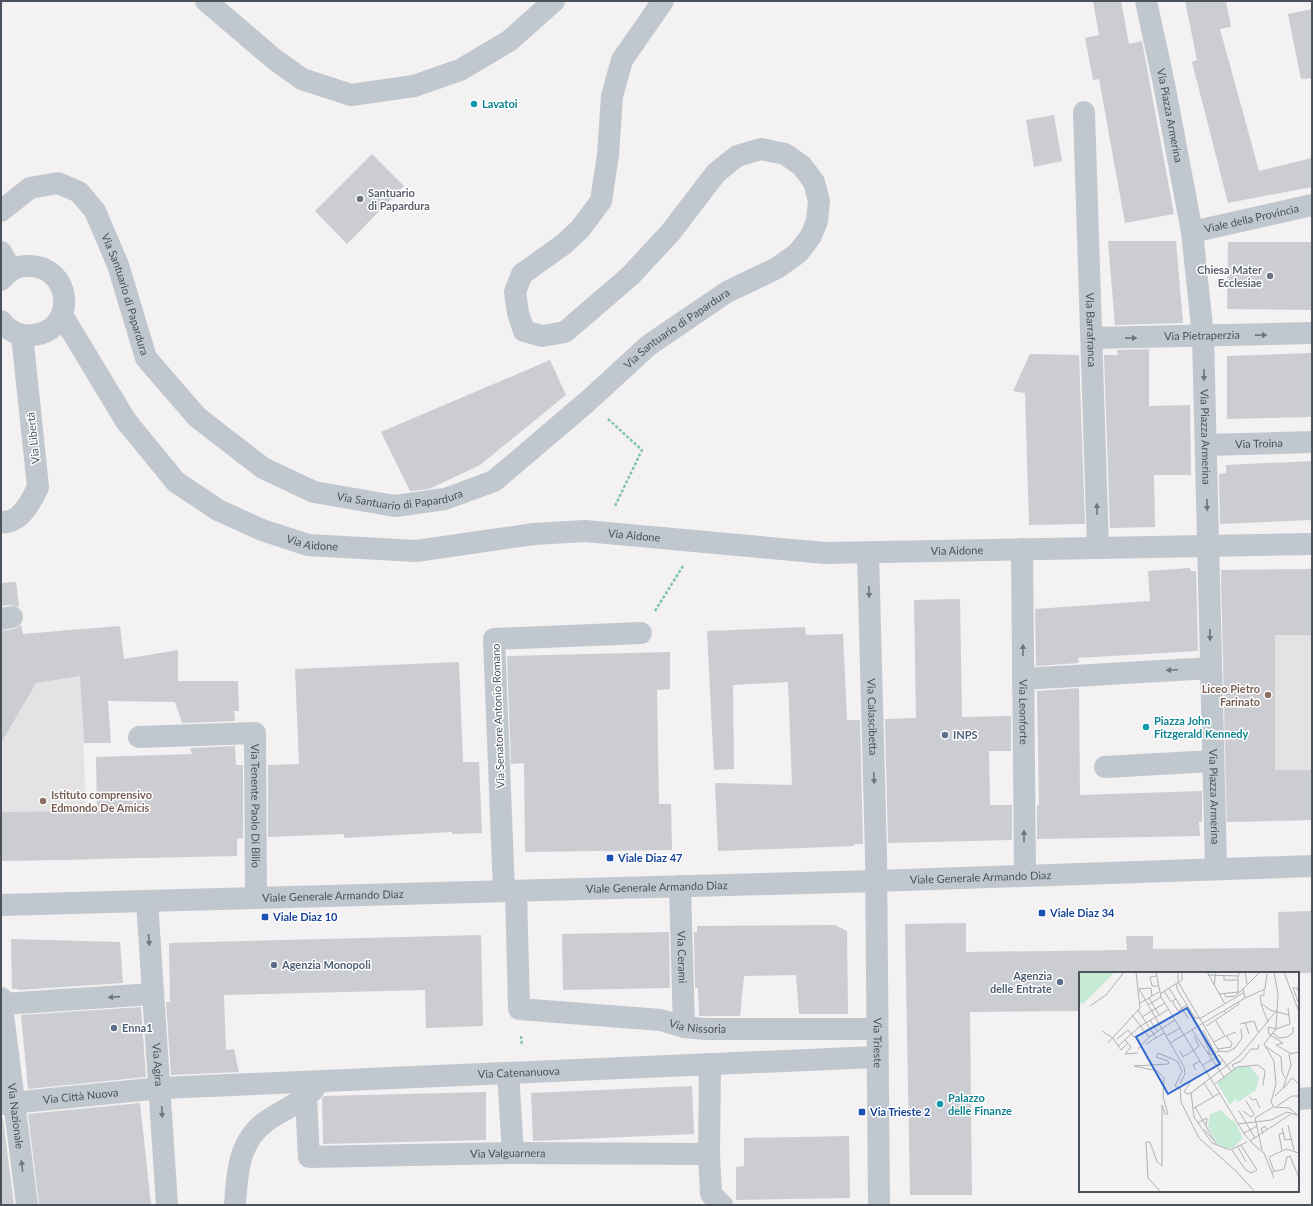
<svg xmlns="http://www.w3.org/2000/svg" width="1313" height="1206" font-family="Lato,sans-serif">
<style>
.education{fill:#e4e2e2}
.building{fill:#cbcdd3}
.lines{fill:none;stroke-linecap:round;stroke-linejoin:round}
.path{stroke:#81c5a9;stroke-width:2.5;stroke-dasharray:3 2;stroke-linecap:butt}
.minor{stroke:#c1c7ce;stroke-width:22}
.minor-bridge{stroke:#c1c7ce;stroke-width:22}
.oneway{fill:#6e757e}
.culture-dot{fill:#0f9aa8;stroke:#fff;stroke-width:1.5}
.worship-dot{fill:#6b7280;stroke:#fff;stroke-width:1.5}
.education-dot{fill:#8d6e63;stroke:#fff;stroke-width:1.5}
.service-dot{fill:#5c6f8a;stroke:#fff;stroke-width:1.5}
.transit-dot{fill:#1a4fb4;stroke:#fff;stroke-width:1.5}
.labels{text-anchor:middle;stroke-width:3;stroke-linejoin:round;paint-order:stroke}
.culture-label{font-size:11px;font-weight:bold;fill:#0d838f;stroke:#fff;text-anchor:start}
.street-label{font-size:11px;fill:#4b525c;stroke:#fff}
.worship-label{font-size:11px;font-weight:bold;fill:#5b616d;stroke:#fff;text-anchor:start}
.education-label{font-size:11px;font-weight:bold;fill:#785e54;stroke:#fff;text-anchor:end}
.service-label{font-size:11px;font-weight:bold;fill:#4e5e75;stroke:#fff;text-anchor:start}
.transit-label{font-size:11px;font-weight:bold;fill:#164399;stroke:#fff;text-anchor:start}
.inset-road{fill:none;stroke:#b0b1b5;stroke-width:1}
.view{fill:#2f67cf;fill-opacity:0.15;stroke:#2f67cf;stroke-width:2}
.inset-edge{fill:none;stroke:#4b525c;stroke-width:2}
</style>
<rect width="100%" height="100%" fill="#f3f1f1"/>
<g class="education">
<path d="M1312,569V820L1226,822L1221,570Z"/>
<path d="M79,629L88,860L1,861V637Z"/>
</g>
<g class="building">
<path d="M1093,1H1121L1129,44L1142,41L1174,214L1125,223L1099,79L1093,80L1085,38L1099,35Z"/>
<path d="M1185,1H1226L1231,27L1220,29L1259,171L1312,158V187L1228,203L1192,62L1197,60Z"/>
<path d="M1312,9V78L1301,79L1288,14Z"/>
<path d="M1054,115L1062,161L1034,167L1026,120Z"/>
<path d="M372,154L404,186L347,244L315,211Z"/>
<path d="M1108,241H1176L1183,323L1115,325Z"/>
<path d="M1228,242H1312V310L1227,309Z"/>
<path d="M1149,349V406L1190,405L1191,475H1154L1155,527L1110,528L1104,355H1118L1117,350Z"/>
<path d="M1312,353V417L1227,419V356Z"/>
<path d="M1030,354L1079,355L1085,524L1029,525L1025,393L1013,391Z"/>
<path d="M550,360L566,395L480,465L429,489L410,491L381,432Z"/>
<path d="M1312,461V520L1220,524L1219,474L1226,473V465Z"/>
<path d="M1190,568L1191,571H1196L1198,651L1078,658L1079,663L1036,666L1035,609L1150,601L1148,571Z"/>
<path d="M1312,569V635H1275V770H1312V820L1227,822L1221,570Z"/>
<path d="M16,582L19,607L10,605L1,606V583Z"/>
<path d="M960,599L962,717L1011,716V751H989L990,805H1012V840L888,843L885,719L916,718L914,600Z"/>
<path d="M21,625L23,634L120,626L124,659L178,650V681H238L239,711H234L235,721L182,723L175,702L108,701L111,743H84L80,676L36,683L1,743V631L14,629Z"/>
<path d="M805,627L806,635L843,634L847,720H860L863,844H854V846L718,851L715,783L792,785L788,682L733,685L734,769L714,770L707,631Z"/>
<path d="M670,652V689L657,690L659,804H671L672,850L525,852L524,763L511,764L507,656Z"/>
<path d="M459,662L463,762H479L482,833L452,834V832L344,838V834L268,837V765L299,764L295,669Z"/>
<path d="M1079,688L1080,795L1202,791V822H1199L1200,836L1037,839V805H1039L1037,691Z"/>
<path d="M235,746L236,765H243V838L237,839V856L1,861V812L97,811L96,757L192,754L190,748Z"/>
<path d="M1312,911V973H1080V1011L970,1012L972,1195H910L905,924L966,923V952L1127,950L1126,936H1153V949L1279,948L1278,912Z"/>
<path d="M835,925L847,931L848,1014H799L796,975L744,976L740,1016H699L698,988H695L694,932H697V926Z"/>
<path d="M669,932L670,988L563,990L562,934Z"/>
<path d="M481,935L483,1026L426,1028L425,990L224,995L226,1050L234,1049L239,1072L171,1075L166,1002H170L169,943Z"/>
<path d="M11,939L120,942L123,983L18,990V989H12Z"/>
<path d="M141,1007L146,1077L28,1089L21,1015Z"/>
<path d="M692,1086L694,1134L533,1141L531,1093Z"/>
<path d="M486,1092V1140L323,1144L322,1098L324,1096Z"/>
<path d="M140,1103L151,1205H39L28,1114Z"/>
<path d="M1,1118H3L14,1205H1Z"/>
<path d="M849,1136L850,1198L736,1200V1167L744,1166V1138Z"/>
</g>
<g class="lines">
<g class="path">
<path d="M608,419L642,450L615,506"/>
<path d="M655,611L683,566"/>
<path d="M521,1036L522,1046"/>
</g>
<g class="minor">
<path d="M206,1L274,59L302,79L351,95L414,86L460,70L509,41L554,1"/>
<path id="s1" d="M1146,1L1164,84L1192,232L1203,336L1216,868"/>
<path id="s2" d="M1084,112L1098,548"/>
<path id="s3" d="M1,211L30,188L58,183L79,192L95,211L118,265L146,358L197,417L263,468L314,492L395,506L445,499L494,481L588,401L649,345L727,292L777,268L798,253L811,236L817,221L819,201L814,182L802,166L785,154L761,149L737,156L716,173L670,233L630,276L565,332L542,336L524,331L518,313L515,292L522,274L564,244L580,229L601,201L608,155L612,96L622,60L663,1"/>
<path id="s4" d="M1192,232L1312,205"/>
<path d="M1,252L11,270"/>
<path d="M1,280C7,272 16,266 26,266C72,263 79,330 33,335C21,337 8,331 1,321"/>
<path d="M62,315L126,421"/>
<path id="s5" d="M1092,338L1312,333"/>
<path id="s6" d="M1206,445L1312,442"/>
<path d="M1,522C20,524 31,502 38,487L22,335"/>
<path id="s7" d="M1022,549L1025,875"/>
<path id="s8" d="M825,553L1312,544"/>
<path id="s9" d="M868,553L876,855L879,1205"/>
<path d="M1,619L12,617"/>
<path d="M1023,679L1211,668"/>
<path id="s10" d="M139,737L255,733L256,898"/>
<path d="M1105,767L1213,761"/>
<path id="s11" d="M680,886L684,1027"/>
<path d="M504,891L494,639L641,633"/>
<path id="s12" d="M516,891L519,1009L661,1020L684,1027L705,1029H877"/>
<path id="s13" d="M147,901L167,1205"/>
<path id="s14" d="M1,905L876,881L1312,866"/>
<path id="s15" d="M1,998L27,1205"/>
<path d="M2,1004L153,994"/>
<path d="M508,1073L513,1153"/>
<path id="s16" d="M306,1098L309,1157L513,1153L709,1154L711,1194L722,1205"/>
<path d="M1298,1099L1312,1098"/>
<path id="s17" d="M1,1104L161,1088L876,1057"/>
<path d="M709,1154L710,1064"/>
<path d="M235,1205C237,1176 238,1143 264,1123C280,1110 300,1105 314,1089"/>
</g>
<path class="minor-bridge" id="s18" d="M126,421L176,482L218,510L262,530L308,545L416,551L534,534L585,531L825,553"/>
</g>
<defs><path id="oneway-solid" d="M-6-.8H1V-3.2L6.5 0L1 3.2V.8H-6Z"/></defs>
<g class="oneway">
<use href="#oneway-solid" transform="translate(1261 335) rotate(-1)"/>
<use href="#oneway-solid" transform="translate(1131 338) rotate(-1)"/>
<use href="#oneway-solid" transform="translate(1204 375) rotate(89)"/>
<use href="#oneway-solid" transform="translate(1207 505) rotate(89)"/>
<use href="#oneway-solid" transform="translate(1097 509) rotate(-91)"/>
<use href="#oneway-solid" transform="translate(869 592) rotate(88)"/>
<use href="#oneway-solid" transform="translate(1210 635) rotate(89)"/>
<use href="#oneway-solid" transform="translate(1023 650) rotate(-90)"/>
<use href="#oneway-solid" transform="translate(1172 670) rotate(177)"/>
<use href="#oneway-solid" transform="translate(874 778) rotate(88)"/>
<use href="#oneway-solid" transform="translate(1024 836) rotate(-90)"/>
<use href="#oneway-solid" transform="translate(149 940) rotate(86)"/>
<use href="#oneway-solid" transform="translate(114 997) rotate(176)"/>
<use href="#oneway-solid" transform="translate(162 1112) rotate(87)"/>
<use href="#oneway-solid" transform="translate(22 1166) rotate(-97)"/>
</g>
<g class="culture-dot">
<circle cx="474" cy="104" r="4"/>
<circle cx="1146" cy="727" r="4"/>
<circle cx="940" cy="1104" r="4"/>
</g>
<g class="worship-dot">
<circle cx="360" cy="199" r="4"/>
<circle cx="1270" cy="276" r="4"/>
</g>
<g class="education-dot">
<circle cx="1268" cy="695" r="4"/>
<circle cx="43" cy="801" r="4"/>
</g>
<g class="service-dot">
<circle cx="945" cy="735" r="4"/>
<circle cx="274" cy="965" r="4"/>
<circle cx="1060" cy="982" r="4"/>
<circle cx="114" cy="1028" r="4"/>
</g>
<g class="transit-dot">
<rect x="606" y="854" width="8" height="8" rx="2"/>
<rect x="1038" y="909" width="8" height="8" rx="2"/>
<rect x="261" y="913" width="8" height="8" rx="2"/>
<rect x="858" y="1108" width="8" height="8" rx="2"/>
</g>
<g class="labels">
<g class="culture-label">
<text x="482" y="108">Lavatoi</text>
<text x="1154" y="725">Piazza John<tspan x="1154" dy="13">Fitzgerald Kennedy</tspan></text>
<text x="948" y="1102">Palazzo<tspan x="948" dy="13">delle Finanze</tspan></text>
</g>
<g class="street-label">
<text dy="4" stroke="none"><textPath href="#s1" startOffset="117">Via Piazza Armerina</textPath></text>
<text dy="4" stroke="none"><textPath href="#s4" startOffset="61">Viale della Provincia</textPath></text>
<text dy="4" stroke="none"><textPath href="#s3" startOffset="202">Via Santuario di Papardura</textPath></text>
<text dy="4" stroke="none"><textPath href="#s3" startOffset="910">Via Santuario di Papardura</textPath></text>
<text dy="4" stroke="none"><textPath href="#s2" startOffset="218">Via Barrafranca</textPath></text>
<text dy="4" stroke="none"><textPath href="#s5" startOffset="110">Via Pietraperzia</textPath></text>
<text dy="4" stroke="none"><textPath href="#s1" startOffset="441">Via Piazza Armerina</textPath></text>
<text transform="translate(33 438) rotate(-96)" y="4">Via Libertà</text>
<text dy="4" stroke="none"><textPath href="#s6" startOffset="53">Via Troina</textPath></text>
<text dy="4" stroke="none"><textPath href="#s3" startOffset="574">Via Santuario di Papardura</textPath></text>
<text dy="4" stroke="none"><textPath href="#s18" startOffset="554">Via Aidone</textPath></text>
<text dy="4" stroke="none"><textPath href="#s18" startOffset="230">Via Aidone</textPath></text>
<text dy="4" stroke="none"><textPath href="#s8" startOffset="132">Via Aidone</textPath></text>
<text dy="4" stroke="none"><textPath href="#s7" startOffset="163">Via Leonforte</textPath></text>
<text transform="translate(498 716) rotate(-92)" y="4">Via Senatore Antonio Romano</text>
<text dy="4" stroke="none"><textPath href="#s9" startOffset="164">Via Calascibetta</textPath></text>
<text dy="4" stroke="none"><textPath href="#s1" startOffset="801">Via Piazza Armerina</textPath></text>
<text dy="4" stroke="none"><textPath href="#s10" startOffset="189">Via Tenente Paolo Di Bilio</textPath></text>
<text dy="4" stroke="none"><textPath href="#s14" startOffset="980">Viale Generale Armando Diaz</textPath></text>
<text dy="4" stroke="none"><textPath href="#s14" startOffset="656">Viale Generale Armando Diaz</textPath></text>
<text dy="4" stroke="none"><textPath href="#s14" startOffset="332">Viale Generale Armando Diaz</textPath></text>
<text dy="4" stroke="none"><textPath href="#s11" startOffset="71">Via Cerami</textPath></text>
<text dy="4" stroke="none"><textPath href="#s12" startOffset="298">Via Nissoria</textPath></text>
<text dy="4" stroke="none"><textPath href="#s9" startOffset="490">Via Trieste</textPath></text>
<text dy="4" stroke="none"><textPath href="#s13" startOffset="164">Via Agira</textPath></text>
<text dy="4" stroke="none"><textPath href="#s17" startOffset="519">Via Catenanuova</textPath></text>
<text dy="4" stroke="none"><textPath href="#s17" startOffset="80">Via Città Nuova</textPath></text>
<text dy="4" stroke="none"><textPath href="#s15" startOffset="119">Via Nazionale</textPath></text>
<text dy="4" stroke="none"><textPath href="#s16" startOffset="258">Via Valguarnera</textPath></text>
</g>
<g class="worship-label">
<text x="368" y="197">Santuario<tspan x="368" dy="13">di Papardura</tspan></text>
<text x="1262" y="274" text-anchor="end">Chiesa Mater<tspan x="1262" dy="13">Ecclesiae</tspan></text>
</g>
<g class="education-label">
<text x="1260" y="693">Liceo Pietro<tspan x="1260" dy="13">Farinato</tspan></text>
<text x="51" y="799" text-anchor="start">Istituto comprensivo<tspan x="51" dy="13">Edmondo De Amicis</tspan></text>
</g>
<g class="service-label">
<text x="953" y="739">INPS</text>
<text x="282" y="969">Agenzia Monopoli</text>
<text x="1052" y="980" text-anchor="end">Agenzia<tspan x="1052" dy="13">delle Entrate</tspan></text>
<text x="122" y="1032">Enna1</text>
</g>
<g class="transit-label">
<text x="618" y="862">Viale Diaz 47</text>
<text x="1050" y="917">Viale Diaz 34</text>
<text x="273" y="921">Viale Diaz 10</text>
<text x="870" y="1116">Via Trieste 2</text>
</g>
</g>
<g transform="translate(1079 972)">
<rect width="220" height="220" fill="#f3f1f1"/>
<path d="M0,0H36L4,32L0,30ZM171,94L180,106L177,118L159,130L156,127L151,133L138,111L156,96ZM142,138L153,149L155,148L164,166L154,176H147L139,172L129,155L131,142Z" fill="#c5ebd7"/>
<path class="inset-road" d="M77,0L82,25L166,163L176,174M99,0V10L140,79L148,80L156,76L163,66L162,57M128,0L146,32M166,0L168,12M205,0L220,40M129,3L159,4M145,3V8H158M77,4L71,5L73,14H79M97,11L98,17L116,46H122L164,21M135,13L137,0M90,16L109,46M60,17L105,95L106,102L101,111M60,17L72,16L73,24M185,18V23L181,24L182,31L191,38L210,43M85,19L92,30M145,21L147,25L156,24L165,16M159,21V4L161,0M220,21L218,16H214L220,32M81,22L103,8V0M140,22L159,20M70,26L80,43M166,26L164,17L181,0M97,27L93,29L99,39L108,33M61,31L80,20M182,32L189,50M69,33L82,25M11,34L27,23L45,0M209,36L211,52L197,57L189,55L190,62L204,71L197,73L211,81M59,38L77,66M198,38L197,57L185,72L195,89L197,112L192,130L195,135L210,136L220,144M147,41L160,32L159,30M53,43L70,65M63,45L86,31M71,48L78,59M137,49L146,64M166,50L170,62M161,52L175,49L179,60M119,54L131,80L129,81M127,54L147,41L145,39M113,58L145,105M124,58L136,81M23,59L34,66L42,78L49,71M194,61L200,66L208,65L214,61V55M87,64L101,56M38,67L49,58L56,66M46,68L52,75L46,82L59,81M135,70L146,64M29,71L61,36L57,0M91,71L166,26L186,17L188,2M67,72L85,61M39,74L60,55L90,37M186,74L202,85L203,100L206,106M59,77L70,65L96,48M139,77L152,75L153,71L147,64L157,60M115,78L120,74L115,64M101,79L104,85L115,78M128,81L133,83L140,79M124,93L140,83L152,99M155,96L153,93L162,89L172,77H179L180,72M184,96L186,100L184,113M117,98L114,93L121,89M128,100L144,88M125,111L134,125M136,112L158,95L179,93L183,96M103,113L112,109L105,120L108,122L112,121L160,84L172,70L198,38L199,22L195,0M101,115L102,130L120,166L157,199L176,220M205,116L213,106L220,112M112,121L115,145L133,171L151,178L168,170M196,124L204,116L212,93L210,82L220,80M170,125L174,128L177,127L181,136M198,134L213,124H220M116,135L138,173M115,136L141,121M160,139L176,166M164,139L172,145L175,142L167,129M118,151L128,146L127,153M159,152L192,148L208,140L218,143M209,153L215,178M203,156L206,168L212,167M125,157L135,169M165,161L178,154M184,161L182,157L186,154L188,158M171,169L212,142M175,173L185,181L195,206M159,175L167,190M153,178L166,197L172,201L178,198L162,173M183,178L176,146L194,135M203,179L200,162L205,161M190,185L207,177L220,181M190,186L195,199M193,200L205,197L208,185L211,184L220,206M82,220L69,206L67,170H71L78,190L83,194V133L86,142H89L84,125L85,106L78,99L55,94L90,92L89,89L77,85L79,81L98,89L103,99L96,114L100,117"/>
<path class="view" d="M108,36L141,92L89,122L57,65Z"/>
<rect width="220" height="220" class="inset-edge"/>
</g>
<rect width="1313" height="1206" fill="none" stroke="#4b525c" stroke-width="4"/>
</svg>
